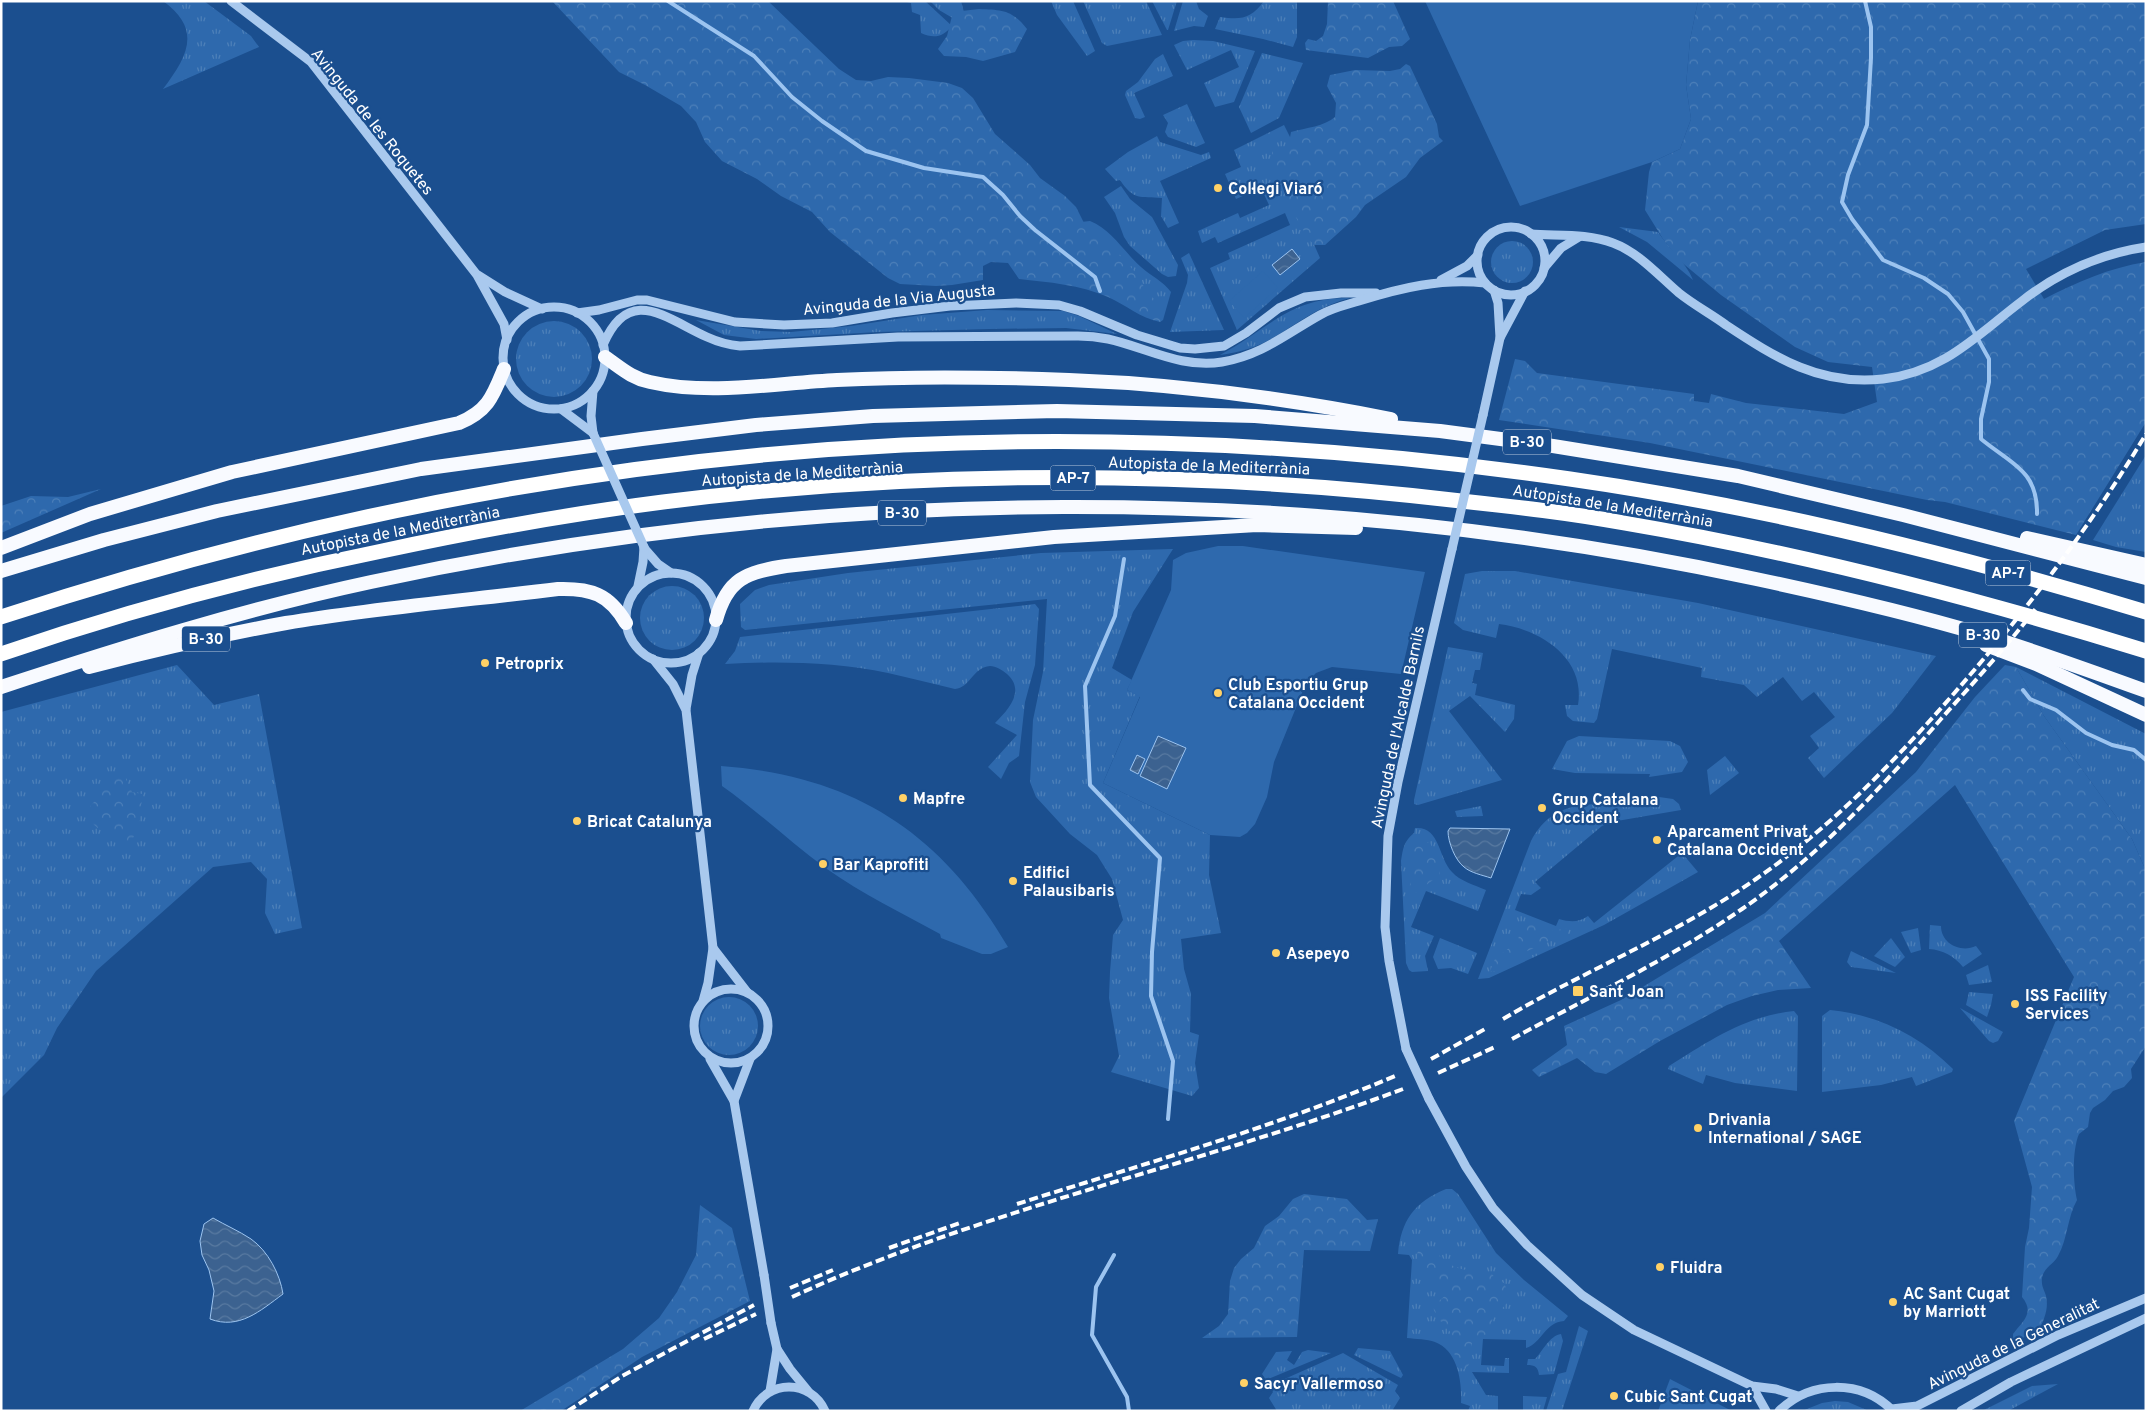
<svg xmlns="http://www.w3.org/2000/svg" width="2147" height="1412" font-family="Overpass,sans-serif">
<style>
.grass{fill:url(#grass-tufts)}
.forest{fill:url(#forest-crowns)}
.park{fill:#2e69ad}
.water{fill:url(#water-waves);stroke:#9cc4f0}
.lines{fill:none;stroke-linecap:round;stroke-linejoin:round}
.stream{stroke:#9cc4f0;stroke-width:4}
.tertiary{stroke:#a9c9ee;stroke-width:9}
.trunk{stroke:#f8faff;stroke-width:14}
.motorway{stroke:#fff;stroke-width:15}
.rail{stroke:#fff;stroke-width:4;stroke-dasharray:9 4;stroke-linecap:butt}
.tertiary-bridge{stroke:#a9c9ee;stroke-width:9}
.poi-dot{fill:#ffd166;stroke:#1b4f8f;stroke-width:2}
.labels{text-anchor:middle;stroke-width:4.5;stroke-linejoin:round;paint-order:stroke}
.shield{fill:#1b4f8f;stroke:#bbcadd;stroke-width:1}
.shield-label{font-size:15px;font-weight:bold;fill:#fff}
.street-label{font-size:16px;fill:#fff;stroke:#1b4f8f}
.poi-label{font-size:16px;font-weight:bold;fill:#fff;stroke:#1b4f8f;text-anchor:start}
</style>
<defs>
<pattern id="grass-tufts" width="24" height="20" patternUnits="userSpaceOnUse" patternTransform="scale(1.25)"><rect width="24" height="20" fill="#2e69ad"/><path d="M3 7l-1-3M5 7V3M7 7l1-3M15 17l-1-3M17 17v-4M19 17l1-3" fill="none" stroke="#4d80b9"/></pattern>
<pattern id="forest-crowns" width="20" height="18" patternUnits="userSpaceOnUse" patternTransform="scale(1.25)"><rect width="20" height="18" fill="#2e69ad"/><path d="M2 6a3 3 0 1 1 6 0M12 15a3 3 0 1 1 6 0" fill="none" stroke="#4d80b9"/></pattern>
<pattern id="water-waves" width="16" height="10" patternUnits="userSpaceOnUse" patternTransform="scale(1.25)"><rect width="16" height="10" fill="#3c6290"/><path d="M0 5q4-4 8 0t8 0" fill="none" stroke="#597aa1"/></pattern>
</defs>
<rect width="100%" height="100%" fill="#1b4f8f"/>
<g class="grass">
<path d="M163,1H204L251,36L259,47L163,89C187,57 203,30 163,1Z"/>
<path d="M903,1H925L952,26C943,37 934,39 921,33L920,15L912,12L911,3Z"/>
<path d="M930,1H961L968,27L939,10Z"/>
<path d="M1051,1H1073L1095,51L1087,56L1057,15Z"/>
<path d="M1083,1H1146L1162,35L1107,46L1102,43Z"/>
<path d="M1152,1H1177L1168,30H1167Z"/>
<path d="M1183,1H1196L1199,9L1208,16L1204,27L1194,26L1174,31Z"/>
<path d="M1264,1H1297V37L1293,47L1263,39L1215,29L1220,17C1241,20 1251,19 1264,1Z"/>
<path d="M1193,40L1213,41L1255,51L1234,102L1215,107L1204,83L1239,67L1231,50L1187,70L1174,45L1183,41Z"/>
<path d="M1262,53L1303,63L1279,118L1251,133L1239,107Z"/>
<path d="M1163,54L1173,76L1134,93L1145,117L1140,119L1135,118L1125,95L1126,91L1138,82L1155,59Z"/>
<path d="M1187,104L1205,143L1196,147L1168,137L1165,132L1168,123L1163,115Z"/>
<path d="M1284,125L1295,147L1309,233L1320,258L1237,330L1210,268L1230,259L1228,253L1290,225L1285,213L1218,243L1215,237L1202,243L1198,231L1238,213L1240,218L1269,205L1261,188L1236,199L1225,174L1241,167L1234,150Z"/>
<path d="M1157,136L1160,142L1201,155L1209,152L1211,158L1160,181L1179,223L1168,228L1161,216L1162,198C1140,196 1134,201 1120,180L1116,181L1105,169L1128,152Z"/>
<path d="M1121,186L1130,199L1152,217L1178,265L1176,276L1168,277L1162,274L1130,246L1124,237L1115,213L1104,197Z"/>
<path d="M1090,221C1111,229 1124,252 1141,267C1151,276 1163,281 1171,292L1163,320L1081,222Z"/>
<path d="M1619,227L1658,232C1669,249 1686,262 1693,280L1647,242Z"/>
<circle cx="1512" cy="262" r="21"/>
<path d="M1189,253L1224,330L1170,332L1187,283L1188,275L1181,258Z"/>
<path d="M1350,298C1312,308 1294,328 1261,344C1248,350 1234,353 1220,355C1268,330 1289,297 1350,298Z"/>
<path d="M987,310L1063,311L1079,316L1117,334L1066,328L989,329L878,332L756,339L724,335L696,320L761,331L791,332L851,326L922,315Z"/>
<circle cx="554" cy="359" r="38"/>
<path d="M2146,455V552L2116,547L2093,540Z"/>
<path d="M1173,549L1133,612L1112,668L1132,680L1127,690L1140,696L1103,783L1210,835L1209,875L1221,933L1181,939L1184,969L1191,994L1190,1032L1199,1035L1195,1063L1199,1088L1192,1096L1111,1072L1119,1056L1109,998L1110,972L1113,935L1123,920L1112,879L1097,855L1070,834L1036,797L1030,782L1033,720L1043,672L1047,599L745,630L741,627L740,604L755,590L769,585L848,573L1041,553Z"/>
<path d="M1482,571H1515L1698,603L1936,656L1892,713L1824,778L1808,758L1819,748L1810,736L1835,717L1814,692L1802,701L1783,677L1757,697L1744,685L1701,677L1702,668L1612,649L1597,719L1594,723L1573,721L1567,716L1565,705H1578C1586,658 1540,629 1499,624L1496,638L1463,630L1454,623L1465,574Z"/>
<circle cx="672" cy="618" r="32"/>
<path d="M1035,604L1039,609L1035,665L1025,702L1019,756L1009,763L1001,779L988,767L1017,735L995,723C1008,710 1026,691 1007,674C1002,670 996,666 990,666C973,667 970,688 955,689C933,684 911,678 888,673C835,662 779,661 725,664L735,651L740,637Z"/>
<path d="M1448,647L1483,653L1480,670H1475L1472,683L1477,684L1475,695L1515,705L1514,719L1505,732L1470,696L1449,711L1502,780L1418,805L1414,804V800Z"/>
<path d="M177,665L214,705L259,694L302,928L275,934L265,913L267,879L251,862L213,867L96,971L57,1028L44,1055L1,1098V712Z"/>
<path d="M2016,667L2146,734V871L2132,839L2044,716Z"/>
<path d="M1579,736L1670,741L1680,746L1688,762L1682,772L1649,777L1650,774L1575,773L1552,769L1567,741Z"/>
<path d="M1725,756L1739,773L1710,795L1707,770Z"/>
<path d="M1659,797L1673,799L1679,804L1681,810L1611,822L1602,826L1535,882L1541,888L1531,895L1521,894L1515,910L1556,926L1559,919C1570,922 1578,923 1588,916L1594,923L1682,853L1698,872L1604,925L1489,978L1478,979L1531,841C1541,822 1554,811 1576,806Z"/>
<path d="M1481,806L1483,816L1457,817L1455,811Z"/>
<path d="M1415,828C1440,826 1438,857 1452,872C1460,881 1474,885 1486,890L1478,911L1426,891L1411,927L1434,936L1425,956L1428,971L1412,972L1409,970L1406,963L1401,861C1403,848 1404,841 1414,833Z"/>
<path d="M1930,925L1941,926C1941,944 1961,953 1976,946L1982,954L1963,967C1954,956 1943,950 1929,949Z"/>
<path d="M1918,928L1921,950L1911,953L1901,932Z"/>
<path d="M1440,938L1477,953L1468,974L1451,968L1438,969L1433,957Z"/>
<path d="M1891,938L1905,957L1895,967L1874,956Z"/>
<path d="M1851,951L1896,973L1851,967L1847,962Z"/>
<path d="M1988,965L1992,982L1969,985L1966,975Z"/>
<path d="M1969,992L1993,994L1991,1005L1987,1017L1966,1005Z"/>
<circle cx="729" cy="1026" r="29"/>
<path d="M1960,1008L2003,1032L1998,1041L1993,1043L1989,1041Z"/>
<path d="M1830,1010C1878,1015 1919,1035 1953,1069L1952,1072L1916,1086L1912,1077L1881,1085L1822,1092V1016Z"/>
<path d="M1794,1011L1798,1016L1797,1091L1735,1083L1706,1075L1703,1084L1668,1069L1669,1066C1709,1041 1745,1016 1794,1011Z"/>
<path d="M1446,1189H1452L1458,1194L1496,1253L1524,1280L1568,1316L1564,1321C1545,1322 1542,1343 1526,1348V1340L1483,1339L1481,1365L1504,1366L1505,1358H1509V1373L1472,1372L1486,1395L1498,1396V1411H1468L1470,1406L1461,1403C1462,1381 1458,1351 1435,1342C1427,1339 1416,1339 1407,1338L1412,1260L1409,1255L1398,1254C1401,1221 1414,1202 1446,1189Z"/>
<path d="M1579,1326L1588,1331L1562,1411H1546L1558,1374L1566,1372Z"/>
<path d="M1561,1334L1563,1341L1554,1374L1539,1375C1538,1367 1535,1365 1527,1365L1528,1359H1535C1543,1351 1549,1336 1561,1334Z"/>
<path d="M1358,1348L1390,1351L1403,1375L1401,1378L1354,1355Z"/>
<path d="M1308,1350L1331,1353L1266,1380L1262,1374L1276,1352L1292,1351L1287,1360L1294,1365L1302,1352Z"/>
<path d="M1343,1353L1398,1385L1395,1391L1400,1398L1392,1411H1277L1269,1398L1273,1392L1269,1386Z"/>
<path d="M2058,1384L2008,1411H1982L2032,1386Z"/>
<path d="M1523,1396L1547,1397L1543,1411H1523Z"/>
<path d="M1835,1401L1848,1402L1869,1411H1802L1822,1403Z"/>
</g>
<g class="forest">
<path d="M552,1H768L839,69L856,80L871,81L888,77L909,78L948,83L962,88L973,98L995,134L1030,165L1040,178L1065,196L1076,207L1084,223L1103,238L1138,275L1142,284L1162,309L1163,320L1160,322C1140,318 1126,305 1108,297C1081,285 1048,282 1019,279L1008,263L991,262L983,266V280L952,285L936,286L900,284L888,278L830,232L812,212L781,196L757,179L722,161L705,142L696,122L681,106L645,85L619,72Z"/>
<path d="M1328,1H1393L1410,39L1402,46L1389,47L1368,58L1306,50L1305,43L1308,39L1316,41L1323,36L1327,24Z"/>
<path d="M1698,1H2146V224L2105,230L2026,269L2044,299C2077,282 2109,268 2146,262V422L2076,535L1945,502L1927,500L1650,443L1499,420L1515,359L1525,361L1537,373L1694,394V401L1709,403L1711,394L1746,403L1844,414L1877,402L1872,367L1828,362L1795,347L1721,295L1680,261L1663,239L1645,210L1649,172L1652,162L1680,149L1691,119L1686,85L1690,40Z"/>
<path d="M979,9C1003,10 1012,10 1027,29L1015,52L983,61L966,57L944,56L938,49L947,36L953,12Z"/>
<path d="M1406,64L1410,66L1437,124L1439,137L1443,141L1420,158L1406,177L1365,205L1356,217L1325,245H1314L1308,238L1294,214L1290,201L1276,182L1274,171L1276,162L1271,156L1274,148L1284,147L1289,143L1291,132C1306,128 1325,126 1335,117L1336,103L1327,86L1330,75L1355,70L1390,71L1400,69Z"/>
<path d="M101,489L1,533V506L31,496L68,497Z"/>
<path d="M2005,665L2016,667L2044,716L2132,839L2146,871V1046L2131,1069L2132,1078L2124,1087L2113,1091L2105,1100L2093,1108L2090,1113L2088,1127L2079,1134C2072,1150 2073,1183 2077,1200C2067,1218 2068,1238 2058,1256C2054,1264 2044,1267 2042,1278C2041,1286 2044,1289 2046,1296C2049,1309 2044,1319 2039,1331L2013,1342V1334C2023,1321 2035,1313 2022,1297L2025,1247L2029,1228L2032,1187L2014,1121L2074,977L1955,785L1779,941L1811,988L1778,990L1752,996L1727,1005L1660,1041L1606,1074L1595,1072L1577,1058L1539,1077L1532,1070L1567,1045L1564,1026L1621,1000L1765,913L1916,772L1975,697Z"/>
<path d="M123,773L132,792L142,794C142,805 139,838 128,843C125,845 119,844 116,845L114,834C97,829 92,827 87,810L101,794L103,785L109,776Z"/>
<path d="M1420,841L1430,843L1438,859L1440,875L1411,896L1409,892L1411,877V852L1415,843Z"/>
<path d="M1527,922L1553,931L1567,928L1568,933L1563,938L1550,941L1503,962L1497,971H1490L1495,959L1518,941L1520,929Z"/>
<path d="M1304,1194L1347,1199L1367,1220L1378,1219L1370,1251L1304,1250L1297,1337L1202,1338L1219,1326L1228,1314L1230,1281L1234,1268L1241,1259L1254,1248L1265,1226L1279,1216L1293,1199Z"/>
<path d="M700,1205L732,1228L750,1301L642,1357L561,1411H520L623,1349L659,1318L677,1292L696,1255Z"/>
<path d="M1420,1246C1438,1248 1443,1263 1458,1268C1469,1272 1480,1270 1491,1273L1497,1280L1504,1283C1512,1301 1507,1305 1493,1316L1490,1332L1472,1342L1471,1361L1466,1369L1458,1368C1452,1355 1456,1342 1453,1336C1446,1324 1436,1321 1433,1306L1446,1295V1288C1435,1273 1408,1270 1420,1246Z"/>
</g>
<g class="park">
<path d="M1425,1H1698L1690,40L1686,85L1691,119L1680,149L1652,162L1520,206Z"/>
<path d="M1263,271L1278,288L1244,318L1229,301Z"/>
<path d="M1218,546H1243L1425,572L1401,674L1332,667L1316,673L1306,683L1274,762L1267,797L1255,824L1247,833L1240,837L1210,835L1103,783L1140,697L1127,690L1171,590L1173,560L1186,553Z"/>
<path d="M721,766C854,776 941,832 1008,947L991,954H982L941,938L940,934C902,913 862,894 827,869C791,843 759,812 722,786Z"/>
<path d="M1670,1379L1730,1410L1731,1411H1658Z"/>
</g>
<g class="water">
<path d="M1292,249L1300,259L1280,275L1272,265Z"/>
<path d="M1158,736L1186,748L1167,789L1140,776Z"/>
<path d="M1137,755L1145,759L1138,774L1130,770Z"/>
<path d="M1450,828L1510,829L1491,878C1482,875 1471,873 1464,867C1455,860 1448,842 1448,831Z"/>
<path d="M213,1218C225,1225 239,1231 251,1239C268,1251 280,1274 283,1294C260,1311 239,1330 210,1319L214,1291L209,1270L202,1255L200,1241L204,1224Z"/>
</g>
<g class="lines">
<g class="stream">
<path d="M668,1L754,56L792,97L822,121L866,151L924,168L983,177L1003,195L1020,216L1035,230L1095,277L1100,291"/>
<path d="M1865,1L1871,27V58L1867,125L1848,175L1842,202L1852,219L1883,260L1924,278L1948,294L1963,312L1989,359V382L1981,419V439C2010,463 2038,470 2037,514"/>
<path d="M1124,559L1115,616L1085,686L1090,785L1160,858L1152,952L1151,996L1173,1061L1168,1119"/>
<path d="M2023,690L2030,699L2056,710L2086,733L2112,745L2134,750L2146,760"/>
<path d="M1114,1255L1096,1287L1092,1335L1127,1397L1129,1411"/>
</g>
<g class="tertiary">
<path d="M231,1L311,62L477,275L504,324L507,340"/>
<circle cx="1511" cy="261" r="34"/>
<path d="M1531,234C1557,236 1588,233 1613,243C1638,252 1659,276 1679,293C1694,305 1711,314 1726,325C1776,358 1820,386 1883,379C1944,372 1977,335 2022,301C2059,272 2100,254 2146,247"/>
<path d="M1544,268L1561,248L1579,237"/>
<path d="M478,275L505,292L542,309"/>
<path d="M1441,280L1467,266L1478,255"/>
<path d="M1494,290L1498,303L1500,338"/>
<circle cx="554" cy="358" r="51"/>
<path d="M577,313L599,310L637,300H647L735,322L784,325L832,323L892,313L950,306L1016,303L1059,305L1080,311L1137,335L1180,348L1195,349L1224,346L1246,333L1279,308L1305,297L1341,293H1376"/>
<path d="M603,345C629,284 665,318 707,337C718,342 729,345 740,346L898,337L1078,336C1088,336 1098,337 1108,339C1145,347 1182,369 1222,362C1262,355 1286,334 1320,315C1332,308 1346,305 1359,301C1400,288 1442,278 1485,283"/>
<path d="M593,391L591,416L593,433"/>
<path d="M561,409L593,433"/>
<path d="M1483,415L1500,338L1525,291"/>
<path d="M644,548L658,564L671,573"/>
<circle cx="671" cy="618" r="45"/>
<path d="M638,586L643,562L644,547"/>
<path d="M653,659L673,684L686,710L713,948L708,983L703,1001"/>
<path d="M686,709L692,675L699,653"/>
<path d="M713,948L747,992"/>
<circle cx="731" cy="1026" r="37"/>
<path d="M1406,1049L1389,961L1385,927L1388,836L1398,782L1452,549"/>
<path d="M710,1059L734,1101L764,1275"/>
<path d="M1429,1099L1466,1167L1493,1208L1527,1245L1582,1295L1634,1330L1752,1386L1776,1389L1798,1396"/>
<path d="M734,1101L750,1059"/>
<path d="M777,1349L790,1369L808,1391"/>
<path d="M1752,1386L1766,1411"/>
<path d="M770,1391L777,1349L771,1323"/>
<path d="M1892,1409L1917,1406L2058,1335L2146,1298"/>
<path d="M753,1411C767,1379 811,1379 825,1411"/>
<path d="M1779,1411C1811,1380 1861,1379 1893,1411"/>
<path d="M1961,1411L2011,1382L2146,1318"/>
</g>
<g class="trunk">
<path d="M605,357C620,367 631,378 650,382C711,396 776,383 837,380C914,376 992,377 1069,380C1178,384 1285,398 1391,419"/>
<path d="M2027,538L2146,565"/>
<path d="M1,548L90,514L232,472L459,423C488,411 493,396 504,369"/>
<path d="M1,571L104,540L217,511L421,469L642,439L756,425L873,416L1057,411L1255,416L1440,431L1553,446L1738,476L1903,515L2146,578"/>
<path d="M716,620C727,579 746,572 786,566L1054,537L1257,525L1356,528"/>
<path d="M1986,645L2036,664L2146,715"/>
<path d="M89,667C154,650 220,635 286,623C376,608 468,600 558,589C591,588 609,594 626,623"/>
<path d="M1,687C123,647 245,609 371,582C824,484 1302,481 1756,579C1831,595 1906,612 1980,634C2036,651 2091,671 2146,691"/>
</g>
<g class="motorway">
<path d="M1,617C293,521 596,460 903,445C1126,435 1349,447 1570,479C1765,507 1958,555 2146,612"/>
<path d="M1,654C126,611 253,577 382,551C475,531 569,514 663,502C926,469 1198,470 1461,501C1516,507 1571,513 1624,523C1801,553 1975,598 2146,651"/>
</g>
<g class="rail">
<path d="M1503,1019C1586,970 1677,934 1756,879C1831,827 1890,766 1950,698C2023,615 2089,529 2146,434"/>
<path d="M1512,1039C1589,997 1670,959 1742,909C1819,856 1881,788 1941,719C1974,682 2007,646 2037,607"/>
<path d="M1431,1059L1485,1029"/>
<path d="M1438,1073L1495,1047"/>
<path d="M1017,1204C1143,1164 1273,1128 1395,1076"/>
<path d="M889,1248L960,1223"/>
<path d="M790,1288L833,1270"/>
<path d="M792,1297C988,1207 1201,1165 1403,1089"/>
<path d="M704,1339L756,1314"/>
<path d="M568,1411L622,1376L754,1305"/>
</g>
<g class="tertiary-bridge">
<path d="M593,433L644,547"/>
<path d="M1452,549L1483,415"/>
<path d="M1406,1049L1429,1099"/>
<path d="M764,1275L771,1323"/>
</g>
</g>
<g class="poi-dot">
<circle cx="1218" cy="188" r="5"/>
<circle cx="485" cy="663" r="5"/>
<circle cx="1218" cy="693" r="5"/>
<circle cx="903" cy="798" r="5"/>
<circle cx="1542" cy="808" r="5"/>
<circle cx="577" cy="821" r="5"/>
<circle cx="1657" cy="840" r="5"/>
<circle cx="823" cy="864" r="5"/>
<circle cx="1013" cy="881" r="5"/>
<circle cx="1276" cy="953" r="5"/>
<rect x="1572" y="985" width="12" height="12" rx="2.5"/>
<circle cx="2015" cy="1004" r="5"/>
<circle cx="1698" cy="1128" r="5"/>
<circle cx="1660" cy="1267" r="5"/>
<circle cx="1893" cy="1302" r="5"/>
<circle cx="1244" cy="1383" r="5"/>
<circle cx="1614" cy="1396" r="5"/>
</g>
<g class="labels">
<g class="shield">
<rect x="1503" y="429.5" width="48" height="25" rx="4"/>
<rect x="1050.5" y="465.5" width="45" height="25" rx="4"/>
<rect x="878" y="500.5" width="48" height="25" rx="4"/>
<rect x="1985.5" y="560.5" width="45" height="25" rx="4"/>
<rect x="1959" y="622.5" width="48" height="25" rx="4"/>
<rect x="182" y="626.5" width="48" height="25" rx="4"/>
</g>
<g class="shield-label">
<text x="1527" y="447">B-30</text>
<text x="1073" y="483">AP-7</text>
<text x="902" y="518">B-30</text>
<text x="2008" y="578">AP-7</text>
<text x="1983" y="640">B-30</text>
<text x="206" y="644">B-30</text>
</g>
<g class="street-label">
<text transform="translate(373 121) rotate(51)" y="6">Avinguda de les Roquetes</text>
<text transform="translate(899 299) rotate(-6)" y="6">Avinguda de la Via Augusta</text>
<text transform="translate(1209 465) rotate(2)" y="6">Autopista de la Mediterrània</text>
<text transform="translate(802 473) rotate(-4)" y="6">Autopista de la Mediterrània</text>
<text transform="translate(1613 505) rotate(9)" y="6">Autopista de la Mediterrània</text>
<text transform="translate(400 530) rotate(-11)" y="6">Autopista de la Mediterrània</text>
<text transform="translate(1397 727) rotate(-78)" y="6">Avinguda de l'Alcalde Barnils</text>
<text transform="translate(2013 1343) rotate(-26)" y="6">Avinguda de la Generalitat</text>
</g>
<g class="poi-label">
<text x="1228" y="194">Col·legi Viaró</text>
<text x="495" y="669">Petroprix</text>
<text x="1228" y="690">Club Esportiu Grup<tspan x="1228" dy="18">Catalana Occident</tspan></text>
<text x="913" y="804">Mapfre</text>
<text x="1552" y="805">Grup Catalana<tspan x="1552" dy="18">Occident</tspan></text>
<text x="587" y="827">Bricat Catalunya</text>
<text x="1667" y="837">Aparcament Privat<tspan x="1667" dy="18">Catalana Occident</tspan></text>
<text x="833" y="870">Bar Kaprofiti</text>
<text x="1023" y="878">Edifici<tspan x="1023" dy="18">Palausibaris</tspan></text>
<text x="1286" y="959">Asepeyo</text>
<text x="1589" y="997">Sant Joan</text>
<text x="2025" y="1001">ISS Facility<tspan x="2025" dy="18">Services</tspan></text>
<text x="1708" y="1125">Drivania<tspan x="1708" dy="18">International / SAGE</tspan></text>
<text x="1670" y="1273">Fluidra</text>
<text x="1903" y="1299">AC Sant Cugat<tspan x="1903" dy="18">by Marriott</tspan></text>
<text x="1254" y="1389">Sacyr Vallermoso</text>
<text x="1624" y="1402">Cubic Sant Cugat</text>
</g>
</g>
<rect width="2147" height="1412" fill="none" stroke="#ffffff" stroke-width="5"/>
</svg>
